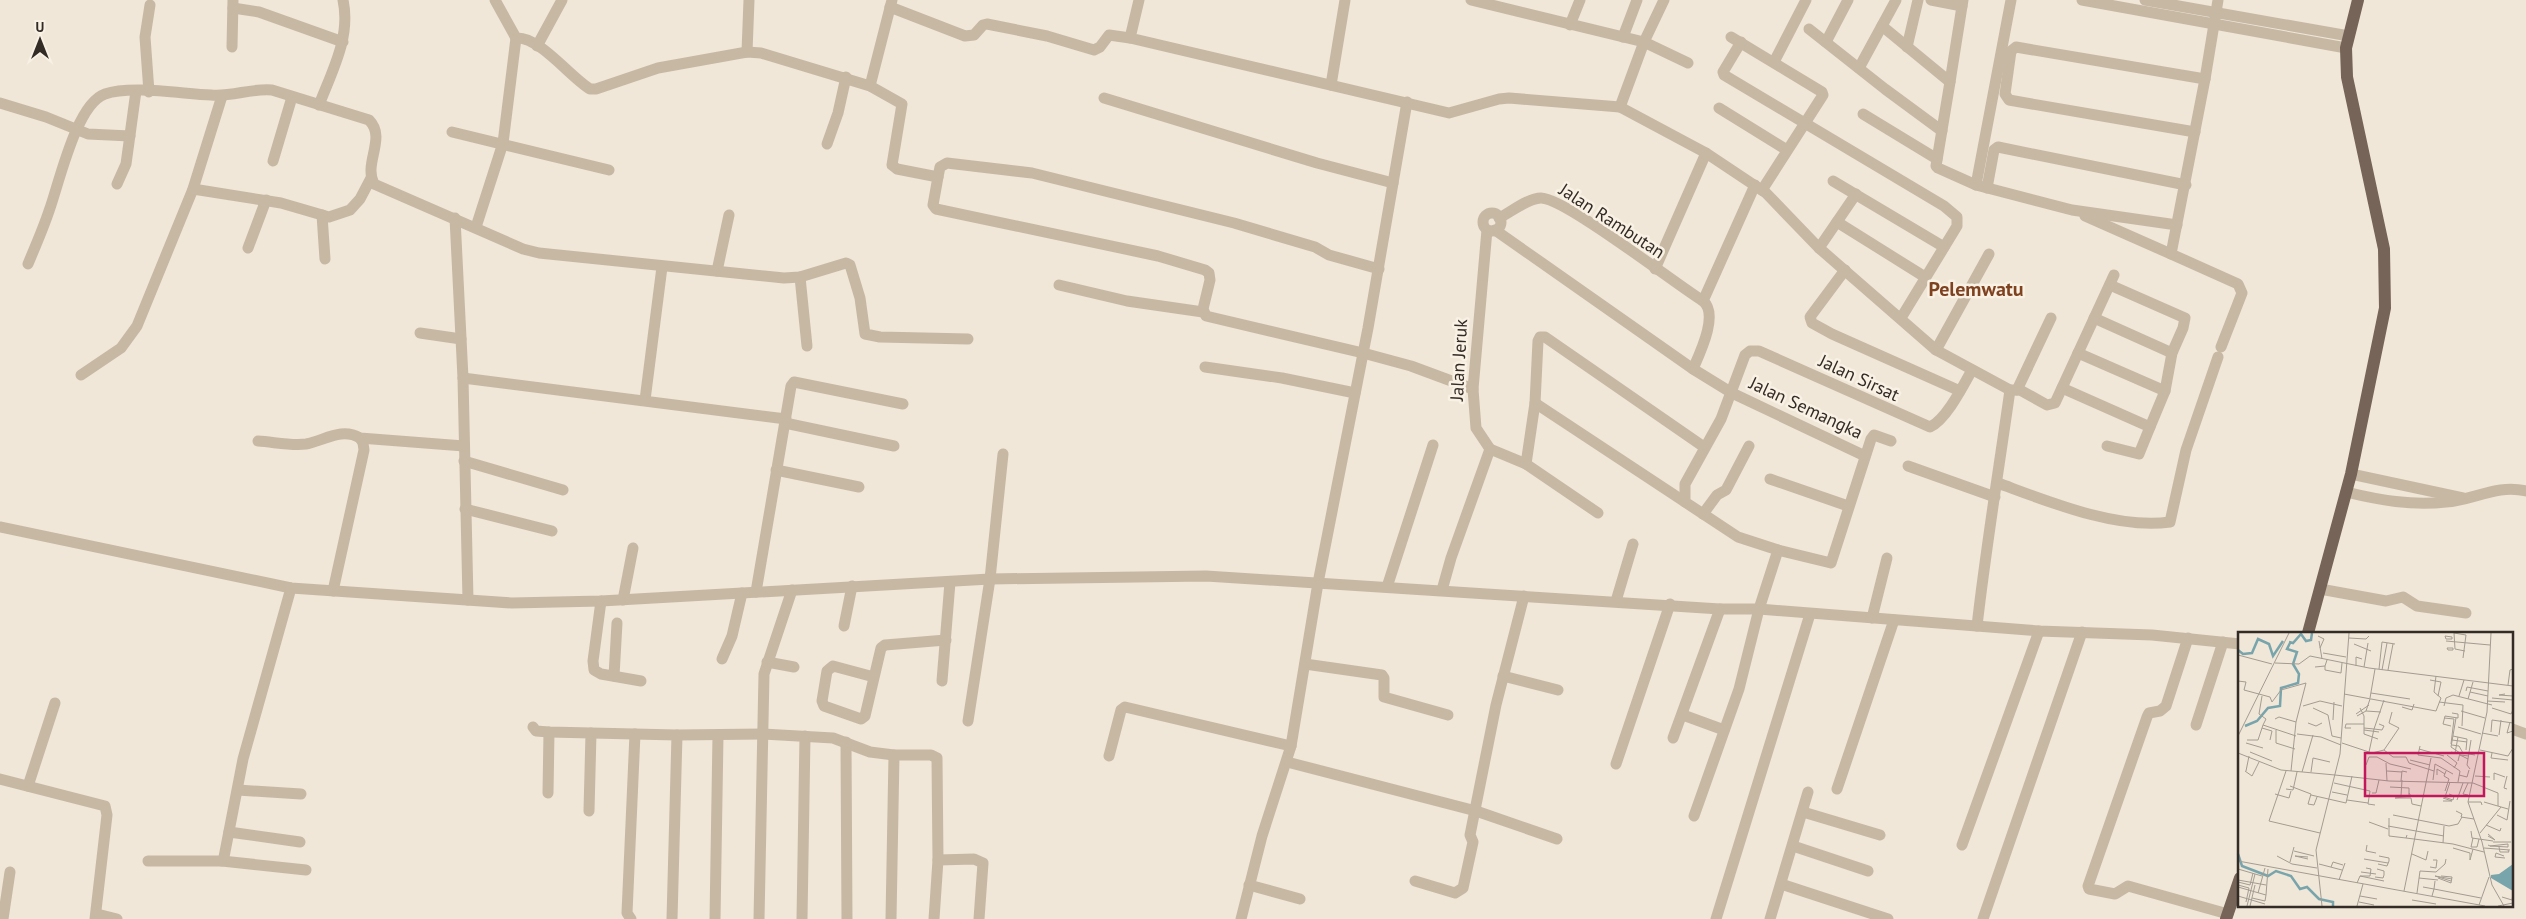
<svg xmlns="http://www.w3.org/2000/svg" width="2526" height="919" font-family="'PT Sans',sans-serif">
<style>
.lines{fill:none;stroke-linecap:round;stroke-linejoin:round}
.minor{stroke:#c7b8a4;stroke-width:11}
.major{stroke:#756457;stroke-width:12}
.labels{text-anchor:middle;stroke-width:5;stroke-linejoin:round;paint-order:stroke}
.street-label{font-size:18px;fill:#332b26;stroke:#f8f1e4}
.quarter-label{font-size:20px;font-weight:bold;fill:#7f4221;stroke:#f8f1e4}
.inset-river{fill:none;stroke:#78a4ac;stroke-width:2.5}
.inset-road{fill:none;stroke:#a49c91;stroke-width:1}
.view{fill:#c2185b;fill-opacity:0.15;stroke:#c2185b;stroke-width:2.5}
.inset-edge{fill:none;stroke:#332b26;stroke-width:2.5}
</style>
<rect width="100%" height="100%" fill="#f0e7d8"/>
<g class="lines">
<g class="minor">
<path d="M495,0L516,38C539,36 570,77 590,89H596L658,68L747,52L761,53L870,86L902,104L892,165L897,169L938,177L933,205L936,209L1158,256L1205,270L1209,273L1210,280L1203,309L1206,316L1363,353L1411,366L1473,389"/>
<path d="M1139,0L1130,38L1449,113L1499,99L1509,98L1620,107L1706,153L1766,193L1819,248L1936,350L2010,390C1999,468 1986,547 1977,626"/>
<path d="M1471,0L1644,42L1688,63"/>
<path d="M1931,0L1962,6"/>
<path d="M2082,0L2346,48"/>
<path d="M2145,0L2349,36"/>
<path d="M2218,0L2205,79L2171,254L2238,284L2242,293L2221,347"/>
<path d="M890,7L965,36L974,35L983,25L987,24L1047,36L1094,50L1100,47L1109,35L1130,38"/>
<path d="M233,8L259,12L343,42"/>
<path d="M1570,25L1580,0"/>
<path d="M1882,26L1950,82L1936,166L1938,168L1976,185L2072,210L2177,225"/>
<path d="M1809,29L1885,89L1942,131"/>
<path d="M1623,37L1637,0"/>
<path d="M1731,37L1822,92L1823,95L1762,190"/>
<path d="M1741,42L1723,72L1724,75L1944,206L1957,217V226L1901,318"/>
<path d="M1826,42L1848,0"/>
<path d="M537,46L562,0"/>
<path d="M232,47L233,0"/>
<path d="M1907,47L1918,0"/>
<path d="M747,52L749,0"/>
<path d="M1774,62L1806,0"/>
<path d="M1859,68L1896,0"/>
<path d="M1950,82L1963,0"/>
<path d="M1331,85L1345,0"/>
<path d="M870,86L892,0"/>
<path d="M149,92L145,37L150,5"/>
<path d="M1104,98L1317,163L1393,183"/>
<path d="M0,103L46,117L88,134L130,136"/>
<path d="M319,105C332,71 351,37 343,0"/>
<path d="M1620,107L1644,42L1664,0"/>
<path d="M1719,108L1787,150"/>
<path d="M1863,114L1937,159"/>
<path d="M452,132L609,170"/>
<path d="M2195,132L2009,100L2005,94L2011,51L2016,47L2205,79"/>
<path d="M827,144L838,113L846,77"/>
<path d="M273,161L292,97"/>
<path d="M938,177L940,167L947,163L1032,173L1234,223L1315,247L1329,255L1379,269"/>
<path d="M1833,181L1944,247"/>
<path d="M117,184L126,164L136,91"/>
<path d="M1976,185L2011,0"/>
<path d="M1987,188L1994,150L1998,147L2186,185"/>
<path d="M193,189L281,203L329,217L350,210L360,199L371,178"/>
<circle cx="1492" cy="222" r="9"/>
<path d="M322,215L325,259"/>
<path d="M2085,216L2171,254"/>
<path d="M455,218L463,378L468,600"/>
<path d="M1499,218C1511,212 1528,198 1541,198C1565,198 1674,283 1703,301C1719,314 1700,353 1693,369"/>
<path d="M1837,222L1925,277"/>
<path d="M476,227L503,143L516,38"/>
<path d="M1487,230L1473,389L1476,428L1490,449L1526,464L1598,513"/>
<path d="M1495,230L1693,369L1732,393L1865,456"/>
<path d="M248,248L266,200"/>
<path d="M1819,248L1856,194"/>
<path d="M28,264C35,247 43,229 49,211C59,184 76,104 105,94C131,85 183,94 211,95C232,97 251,88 272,90L369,120C387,138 363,163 374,184L523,249L539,253L784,278L800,277L846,263L850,265L860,298L865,334L880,337L968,339"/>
<path d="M1655,269L1706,153"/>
<path d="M1845,270L1810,317L1812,323L1832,334L1960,391"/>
<path d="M717,271L729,215"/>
<path d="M800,277L807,346"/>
<path d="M1059,285L1127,301L1203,312"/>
<path d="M2110,285L2185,318L2183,328L2172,353L2165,391L2150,427"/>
<path d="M1703,301L1755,185"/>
<path d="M2094,318L2172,353"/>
<path d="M420,333L461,339"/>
<path d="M1936,350L1989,254"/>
<path d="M2078,353L2165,391"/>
<path d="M1205,367L1282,378L1355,393"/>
<path d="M81,375L121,348L137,326L193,189L222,96"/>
<path d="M463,378L786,419"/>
<path d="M2062,388L2150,427L2139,454L2107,446"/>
<path d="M2010,390H2020L2047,405L2055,403L2114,275"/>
<path d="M2017,390L2051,318"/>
<path d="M645,400L662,267"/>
<path d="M1535,403L1685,502"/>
<path d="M785,423L894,446"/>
<path d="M258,441C274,442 291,446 306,444C324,441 341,427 360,438L464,446"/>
<path d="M464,461L563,490"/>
<path d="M1526,464L1535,403L1538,341L1540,337H1545L1704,447"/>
<path d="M1908,466L1995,497"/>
<path d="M776,470L859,487"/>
<path d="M2351,474L2463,498"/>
<path d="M1770,479L1848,506"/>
<path d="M1998,483C2047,501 2117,530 2170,522L2186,450L2218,357"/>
<path d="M2346,492C2379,500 2412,506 2446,502C2474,500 2497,484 2526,491"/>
<path d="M465,509L552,531"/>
<path d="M1703,514L1717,495L1726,490L1749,446"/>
<path d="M0,527L291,588L512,603L601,601L990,579L1206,576L1720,609H1759L2039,631L2152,635L2240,644"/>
<path d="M1778,550L1831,563L1871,439L1874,435L1891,441"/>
<path d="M1387,587L1433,445"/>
<path d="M2320,589L2386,601L2403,597L2417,606L2466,613"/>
<path d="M1442,590L1451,558L1490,449"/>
<path d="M333,591L364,450L363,443L360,438"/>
<path d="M756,592L791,386L794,382L903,404"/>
<path d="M623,600L633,548"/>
<path d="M601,601L593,661L594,670L601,674L641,681"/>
<path d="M1616,601L1633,544"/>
<path d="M1872,618L1887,558"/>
<path d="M844,626L852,586"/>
<path d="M2188,638L2166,706L2160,711L2149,713L2147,717L2088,886L2089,889L2115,894L2128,886L2228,914"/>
<path d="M722,659L732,636L742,593"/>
<path d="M767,662L794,667"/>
<path d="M1305,664L1382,675L1384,678V697L1448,715"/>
<path d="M614,676L617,623"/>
<path d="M1503,676L1558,690"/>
<path d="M874,677L833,666L827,671L822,701L824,706L861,719L865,716L881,648L885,645L946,640"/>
<path d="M942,681L950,582"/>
<path d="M1683,715L1724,730"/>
<path d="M968,721L990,579L1003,454"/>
<path d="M2196,725L2223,642"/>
<path d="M533,727L536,731L549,732L677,735L763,734L833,738L870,752L894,755H931L937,758L938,860L934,919"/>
<path d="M2512,729L2526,734"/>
<path d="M1673,738L1720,609"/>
<path d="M846,742L847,919"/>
<path d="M1109,756L1121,710L1125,707L1291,746"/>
<path d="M1287,762L1476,811L1557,839"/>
<path d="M1616,764L1670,604"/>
<path d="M0,779L105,806L107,815L95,919"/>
<path d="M28,786L55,703"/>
<path d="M1837,789L1894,620"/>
<path d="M238,790L301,794"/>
<path d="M548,793L549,732"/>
<path d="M589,811L591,733"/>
<path d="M1803,812L1880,835"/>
<path d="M1694,816L1739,689L1759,609L1778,550L1738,537L1685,502V484L1721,419L1745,355L1750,351H1759L1930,427C1946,420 1963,386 1972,370"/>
<path d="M229,832L300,842"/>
<path d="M1962,845L2039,631"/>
<path d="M1793,846L1868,871"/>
<path d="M938,860L974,859L983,863L979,919"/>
<path d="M148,861H222L224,857L243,759L291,588"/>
<path d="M222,861L306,870"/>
<path d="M1415,881L1455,893L1463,888L1473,842L1470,835L1496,705L1524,596"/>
<path d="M1781,884L1888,919"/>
<path d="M1249,885L1300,899"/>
<path d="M97,914L117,919"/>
<path d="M3,919L10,872"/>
<path d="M631,919L627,913L635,734"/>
<path d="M672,919L677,735"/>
<path d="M715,919L718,735"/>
<path d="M759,919L764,674L792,590"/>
<path d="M802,919L805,736"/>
<path d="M891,919L894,755"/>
<path d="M1241,919L1262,836L1291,746L1318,583L1368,328L1407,102"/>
<path d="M1716,919L1810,614"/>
<path d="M1770,919L1808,792"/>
<path d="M1983,919L2082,632"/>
</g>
<g class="major">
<path d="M2308,633L2351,474L2385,308L2384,249L2347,77L2346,48L2358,0"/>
<path d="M2226,919L2240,878"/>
</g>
</g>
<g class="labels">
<g class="street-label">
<text transform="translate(1612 221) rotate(33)" y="6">Jalan Rambutan</text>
<text transform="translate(1459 360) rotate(-87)" y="6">Jalan Jeruk</text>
<text transform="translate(1859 378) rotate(25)" y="6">Jalan Sirsat</text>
<text transform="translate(1806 408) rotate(25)" y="6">Jalan Semangka</text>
</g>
<g class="quarter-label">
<text x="1976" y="296">Pelemwatu</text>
</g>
</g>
<g transform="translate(2238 632)">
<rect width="275" height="275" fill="#f0e7d8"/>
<path d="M275,232L274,247L275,259L253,246V243L261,242Z" fill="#78a4ac"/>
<path class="inset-river" d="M51,10L55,11L63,2L68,9L73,8L74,1M0,18L5,22L14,21L20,7L31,12L35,24L45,9M7,94L19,89L30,76L42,74L43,56L60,51L61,42L55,32L59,20L49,17L52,11M0,222L4,234L30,244L38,239L53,244L62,257L69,255L81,267L95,270V274"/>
<path class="inset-road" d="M216,1L228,3L225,26M216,1L217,17L227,19M253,1L249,80L230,170L244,210L254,253L266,274M80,4L86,7L82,16M207,4L214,5V7H208ZM111,6L128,7L131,4M81,9L84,27M208,9L252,13M116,12L133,19M209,16H215V18H210ZM85,21L108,25M0,23L34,32M37,31L61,32L72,24L131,36L275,54M87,34V38L103,41L104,31M118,34V25L124,27M77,35L87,34L89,28M126,35L130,11M141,37L144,10L157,12M144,38L149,11M150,38L155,12M192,48L203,50L200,64M0,49L8,50L6,58L32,65L34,70L43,58L68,51L58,90L53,139M270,53L272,38L275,37M228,59L229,55L250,59M232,60L250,64M133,61L172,67M106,62L198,79L203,66L196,60L198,44M267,62L261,63L275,64M24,64L21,82L28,87L25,93M221,64L226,48M132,66L137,37M254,66L275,68M230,67L235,50M249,69L267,70M201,70L225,73L224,94M65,74L82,69L104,74M206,74L208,66L215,63L254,73M164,75L174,78L176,72M75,76L90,83L94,104L103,106M122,76L126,84V102L140,107M254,76L273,82L275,78M128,79L143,80M223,79L247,86M118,82L131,73M119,84L128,79L132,67M206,86L216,87L213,112M218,86L213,115L222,121L220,129M37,87L41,85L58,90M95,88L96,70M272,90L269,101L275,99M70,91L78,94L84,91M213,94L205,92L207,84L220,86V82L214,81M220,95L243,102M24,96L34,99L32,108M113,96H107L108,92H126M126,96L136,97L146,68M38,98V111L57,117M126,98L141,100M253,100L254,88L275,91M244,101L260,104M59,102L83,105L103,113M261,103L263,88M0,104L51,1M215,104L229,107L228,118M9,108H20L25,93L58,104M214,108L229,110M8,111L25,116M104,111L134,121L146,118L161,96L151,91L154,80M214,113L221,114L225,121L237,123M182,114L180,123L203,126L222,139L220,150M181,117L206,124M146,118L155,125H168L171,131L196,139M242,118L270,124L275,116M12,120L34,129M131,120L136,97L144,98L146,94L141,92M213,120L217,121L220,105M0,121L43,138L97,143M254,121L253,126L270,128M209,123L219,131L216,136M230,127L222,123L231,124M172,128L192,133M148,131L149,149M197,132L215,142M128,133L131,125H139L152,132L173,137M232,137L229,133L233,108M7,139L14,144L21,130M8,139L11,124M48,139L31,189L82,201M149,139L164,140M64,140L75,103M73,140L75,126L92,130M97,143L151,149L235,151L260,161V174M199,143V137L207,142M221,143L229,145L231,138M237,144L252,145M195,148L197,132M256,148V141L267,145M163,149L164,139L169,140M96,151L132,159L130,172L137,173M230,151L225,162L230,163M52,154L73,162L70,172L76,173L79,165M152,155L171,156V164M48,157L55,158L59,140M269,157L266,156L269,144M207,159L211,147L206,144L208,139M94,160L109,163M134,161H138L141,148M37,162L51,166L53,159M73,163L108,171L114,144M163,164L164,148M206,165L215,168L216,164L211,162M207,165L212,150M157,166H173L174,172L183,174M157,166L173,164L171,161M205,166L214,169H205M109,168L130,171M219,168L225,151M230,170H243L244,173M246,170L270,177M218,179L224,182L223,185L236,187M155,183L211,194L220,192L224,185M259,183L269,188L272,169M151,186V204L168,206M131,190L150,197M248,193L262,199L263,196M150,194L206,204M233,199L234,206L255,209M242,201L263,175M169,203L168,206L215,212L246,220M250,204L257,208L250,202M235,206L233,215H239L241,207M255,210H273M205,211L206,194M129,213L128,219L138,221M250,213L252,214L270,215V212L252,214M261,215L262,220H271L270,218M215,216L232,221V228L235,217M246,216L272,218M56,219L76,224M174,222L188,228L190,219M39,224L54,232L79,236M266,224L258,221L257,225L267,226M70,227L57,224L70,225M126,227L150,231M0,229L247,274M52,230L56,215M81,232L104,238M140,232L149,234L151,229V226L141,224M93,235L95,230L105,233M192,235L198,236L199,228H195M0,237L24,244M123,240L138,242M122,244H132L133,237L128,236M137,245L145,246L146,243V239L139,237M181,246L200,248M200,246L213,251L214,245L203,244M0,248L28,253M101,248L107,231M197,249L196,257L243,266M213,249L197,244L214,247M0,250L12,253L15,241M119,251L122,244L146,249M0,253L11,256L8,270M0,255L28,263L27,269L14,266M185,255L196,257L194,264M166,259L193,126M20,261L27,236M179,261L182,239L198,240L207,232L208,227M28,263L30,237M0,264L27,272M122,264L139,267M264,265L274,268L275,262M174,268L198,272M121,270L136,273M241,273L251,245M9,274L17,242M12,274L17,253M84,274L78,218L102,122L111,1M119,274L125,252M260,274L275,271"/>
<path class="view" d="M127,121H246V164H127Z"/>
<rect width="275" height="275" class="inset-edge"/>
</g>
<g transform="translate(40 40)" stroke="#f8f1e4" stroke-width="4" paint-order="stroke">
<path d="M0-4L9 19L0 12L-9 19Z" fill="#332b26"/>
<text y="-8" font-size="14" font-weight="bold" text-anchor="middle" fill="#332b26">U</text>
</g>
</svg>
